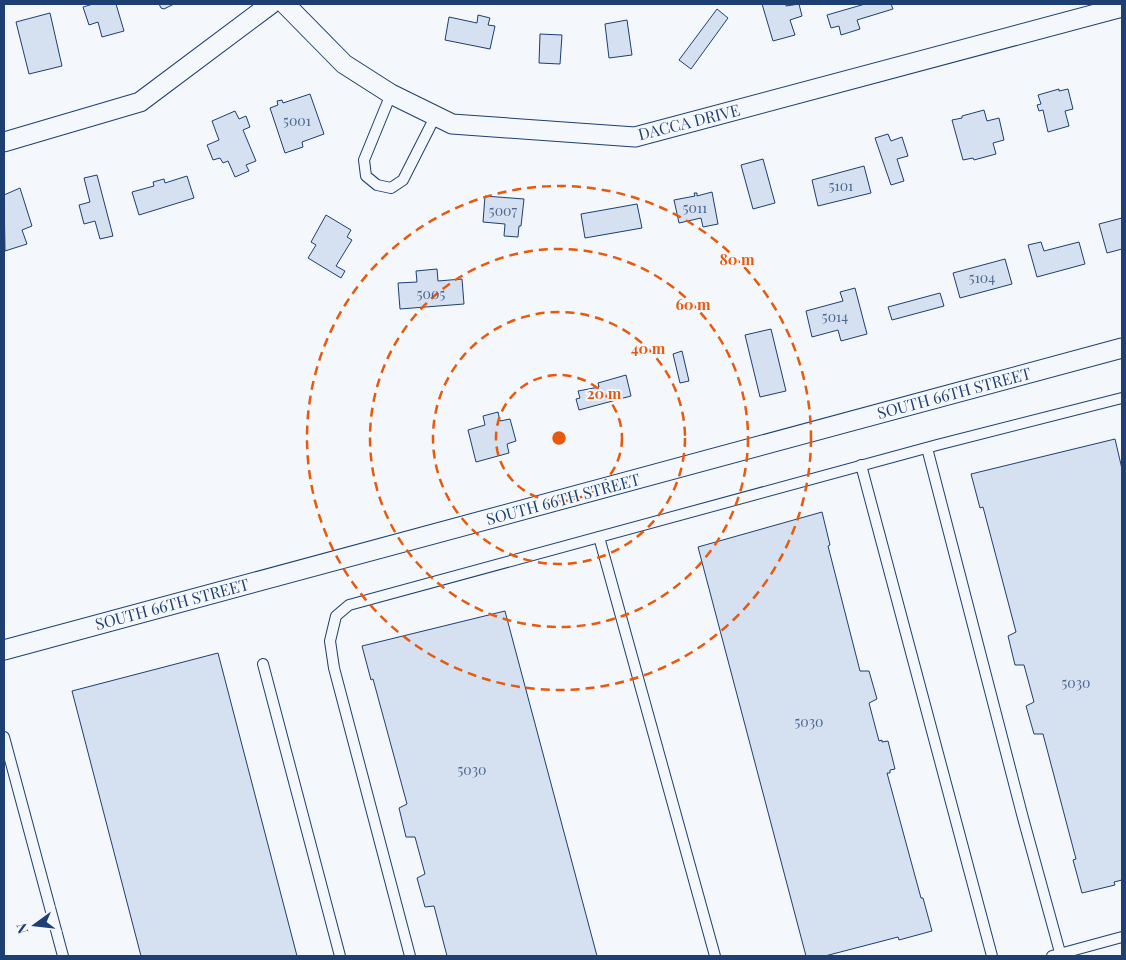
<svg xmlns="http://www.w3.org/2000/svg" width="1126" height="960" font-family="'Playfair Display',serif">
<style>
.building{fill:#d5e0f0;stroke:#1d3f73}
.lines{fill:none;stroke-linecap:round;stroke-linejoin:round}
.lane-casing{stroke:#1d3f73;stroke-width:12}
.street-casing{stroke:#1d3f73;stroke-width:21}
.lane{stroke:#f4f7fb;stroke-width:10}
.street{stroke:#f4f7fb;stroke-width:19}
.ring{fill:none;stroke:#e8590c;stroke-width:2.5;stroke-dasharray:9 6}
.labels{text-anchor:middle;stroke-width:4;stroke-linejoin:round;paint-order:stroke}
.number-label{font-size:14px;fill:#4b6792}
.street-label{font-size:16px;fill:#1d3f73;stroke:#f4f7fb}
.centre{fill:#e8590c;stroke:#f4f7fb;stroke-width:2.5}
.ring-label{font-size:15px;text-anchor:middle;font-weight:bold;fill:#e8590c;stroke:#f4f7fb;stroke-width:4;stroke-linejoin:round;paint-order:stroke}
</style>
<rect width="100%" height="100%" fill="#f4f7fb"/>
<g class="building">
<path d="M93,4H116L124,31L102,37L98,22L89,25L83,7Z"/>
<path d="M159,4H174L164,9L161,8Z"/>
<path d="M762,4H786V6L799,4L802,16L790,20L795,35L773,41Z"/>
<path d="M865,4H891L893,9L857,20L860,29L841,35L839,26L831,28L827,15Z"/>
<path d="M717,9L728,18L691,69L679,60Z"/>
<path d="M50,13L62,66L29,74L16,22Z"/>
<path d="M478,15L490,18L488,25L495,26L490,49L445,40L449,17L477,23Z"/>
<path d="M627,20L632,55L609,58L605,24Z"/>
<path d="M540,34L562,35L560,64L539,63Z"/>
<path d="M1059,89V91L1068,89L1073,109L1065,111L1069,126L1048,132L1043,110L1039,111L1037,105L1041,104L1038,95Z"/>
<path d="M310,94L324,134L302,142L303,147L285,153L270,108L278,105L277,101L282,100L283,103Z"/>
<path d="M984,110L987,121L999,118L1004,140L993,143L996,154L974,160L973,158L963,160L952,120L962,118V116Z"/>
<path d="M235,111L239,119L246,116L250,127L243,130L256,161L246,165L249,171L235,177L228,161L223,163L220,158L213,160L207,145L219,140L212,121Z"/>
<path d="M888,134L891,141L902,137L908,156L897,159L904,181L891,185L875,138Z"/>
<path d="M763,159L775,203L753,209L741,165Z"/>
<path d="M864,166L871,193L818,206L812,180Z"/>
<path d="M97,175L113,236L100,239L95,221L84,224L79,205L90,202L84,178Z"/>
<path d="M187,176L194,198L139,215L132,192L154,186L153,182L164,179L165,183Z"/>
<path d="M20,188L32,226L22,230L27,244L5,251L4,195Z"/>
<path d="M712,192L718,224L703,227L701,218L679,223L674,200L695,196L694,193H697V196Z"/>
<path d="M485,196L524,199L521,226H519L518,237L504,236L505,224L483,222Z"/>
<path d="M637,204L642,228L585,238L581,214Z"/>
<path d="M326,215L351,230L347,237L352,240L336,266L345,271L341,278L308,258L316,245L311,242Z"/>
<path d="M1122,218V249L1107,253L1099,224Z"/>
<path d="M1041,242L1044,251L1079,242L1085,264L1037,277L1028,245Z"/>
<path d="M1005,259L1012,284L960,298L953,273Z"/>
<path d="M437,269L438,281L462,279L464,304L400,309L398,283L417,282L416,271Z"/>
<path d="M855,288L867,334L841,341L838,330L812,337L806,311L843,301L840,292Z"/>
<path d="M940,293L944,306L892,320L888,307Z"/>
<path d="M771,329L786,391L760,397L745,335Z"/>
<path d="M682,351L689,381L680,383L673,354Z"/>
<path d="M626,375L631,396L579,410L576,399L580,398L578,391L599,387L598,383Z"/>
<path d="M498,412L500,421L510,419L516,441L507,444L509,453L476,462L468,430L485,425L483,416Z"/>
<path d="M1115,439L1122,469V880L1114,882L1115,885L1082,893L1073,860L1076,859L1043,734H1034L1026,706L1034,702L1024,665H1015L1008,636L1016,632L983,507L980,508L971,474Z"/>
<path d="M822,512L830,545L828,546L860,671H869L877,699L869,703L879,741L882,740V742L888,741L895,769L890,770V773H887L921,898H923L932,931L899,940L898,937L825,956H806L698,547Z"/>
<path d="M505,611L510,630L597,956H447L434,906L425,907L417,878L425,874L415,837H406L399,808L407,804L373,679L371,680L362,646Z"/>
<path d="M218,653L297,956H141L72,691Z"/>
</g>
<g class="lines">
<defs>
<g id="lane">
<path d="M391,94L364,160L366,176L377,185L391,188L403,180L436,115"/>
<path d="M927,448L1023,818L1061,956"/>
<path d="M861,465L992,956"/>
<path d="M599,537L715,956"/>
<path d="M263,664L340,956"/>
<path d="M4,737L63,956"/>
<path d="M410,956L334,668L330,641L336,616L349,605L937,445L1122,398"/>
<path d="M1052,956L1122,937"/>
</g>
<g id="street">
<path d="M285,4L344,64L391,94L452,124L635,137L1122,7"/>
<path d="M4,142L140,102L271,4"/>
<path d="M4,650L1122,348"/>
</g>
</defs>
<use href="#lane" class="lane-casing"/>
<use href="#street" class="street-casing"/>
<use href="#lane" class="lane"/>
<use href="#street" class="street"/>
</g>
<g class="ring">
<circle cx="559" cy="438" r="63"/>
<circle cx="559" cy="438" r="126"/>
<circle cx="559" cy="438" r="189"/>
<circle cx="559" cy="438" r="252"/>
</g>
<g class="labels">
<g class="number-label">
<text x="297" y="126">5001</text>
<text x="841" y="191">5101</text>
<text x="695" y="213">5011</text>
<text x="503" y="216">5007</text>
<text x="982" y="283">5104</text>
<text x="431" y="299">5005</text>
<text x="835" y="322">5014</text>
<text x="1076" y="688">5030</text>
<text x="809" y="727">5030</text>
<text x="472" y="775">5030</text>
</g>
<g class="street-label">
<text transform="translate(689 122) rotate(-14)" y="6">DACCA DRIVE</text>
<text transform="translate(954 393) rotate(-15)" y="6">SOUTH 66TH STREET</text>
<text transform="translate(563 499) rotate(-15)" y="6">SOUTH 66TH STREET</text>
<text transform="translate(172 604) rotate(-15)" y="6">SOUTH 66TH STREET</text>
</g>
</g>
<circle cx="559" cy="438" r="8" class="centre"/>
<g class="ring-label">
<text x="737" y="265">80 m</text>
<text x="693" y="310">60 m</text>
<text x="648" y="354">40 m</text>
<text x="604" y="399">20 m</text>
</g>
<rect width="1126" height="960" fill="none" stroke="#1d3f73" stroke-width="10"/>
<g transform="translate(35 925) rotate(255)" stroke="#f4f7fb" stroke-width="4" paint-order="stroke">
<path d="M0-4L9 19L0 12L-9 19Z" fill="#1d3f73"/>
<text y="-8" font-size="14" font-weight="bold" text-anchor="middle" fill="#1d3f73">N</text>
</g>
</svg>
